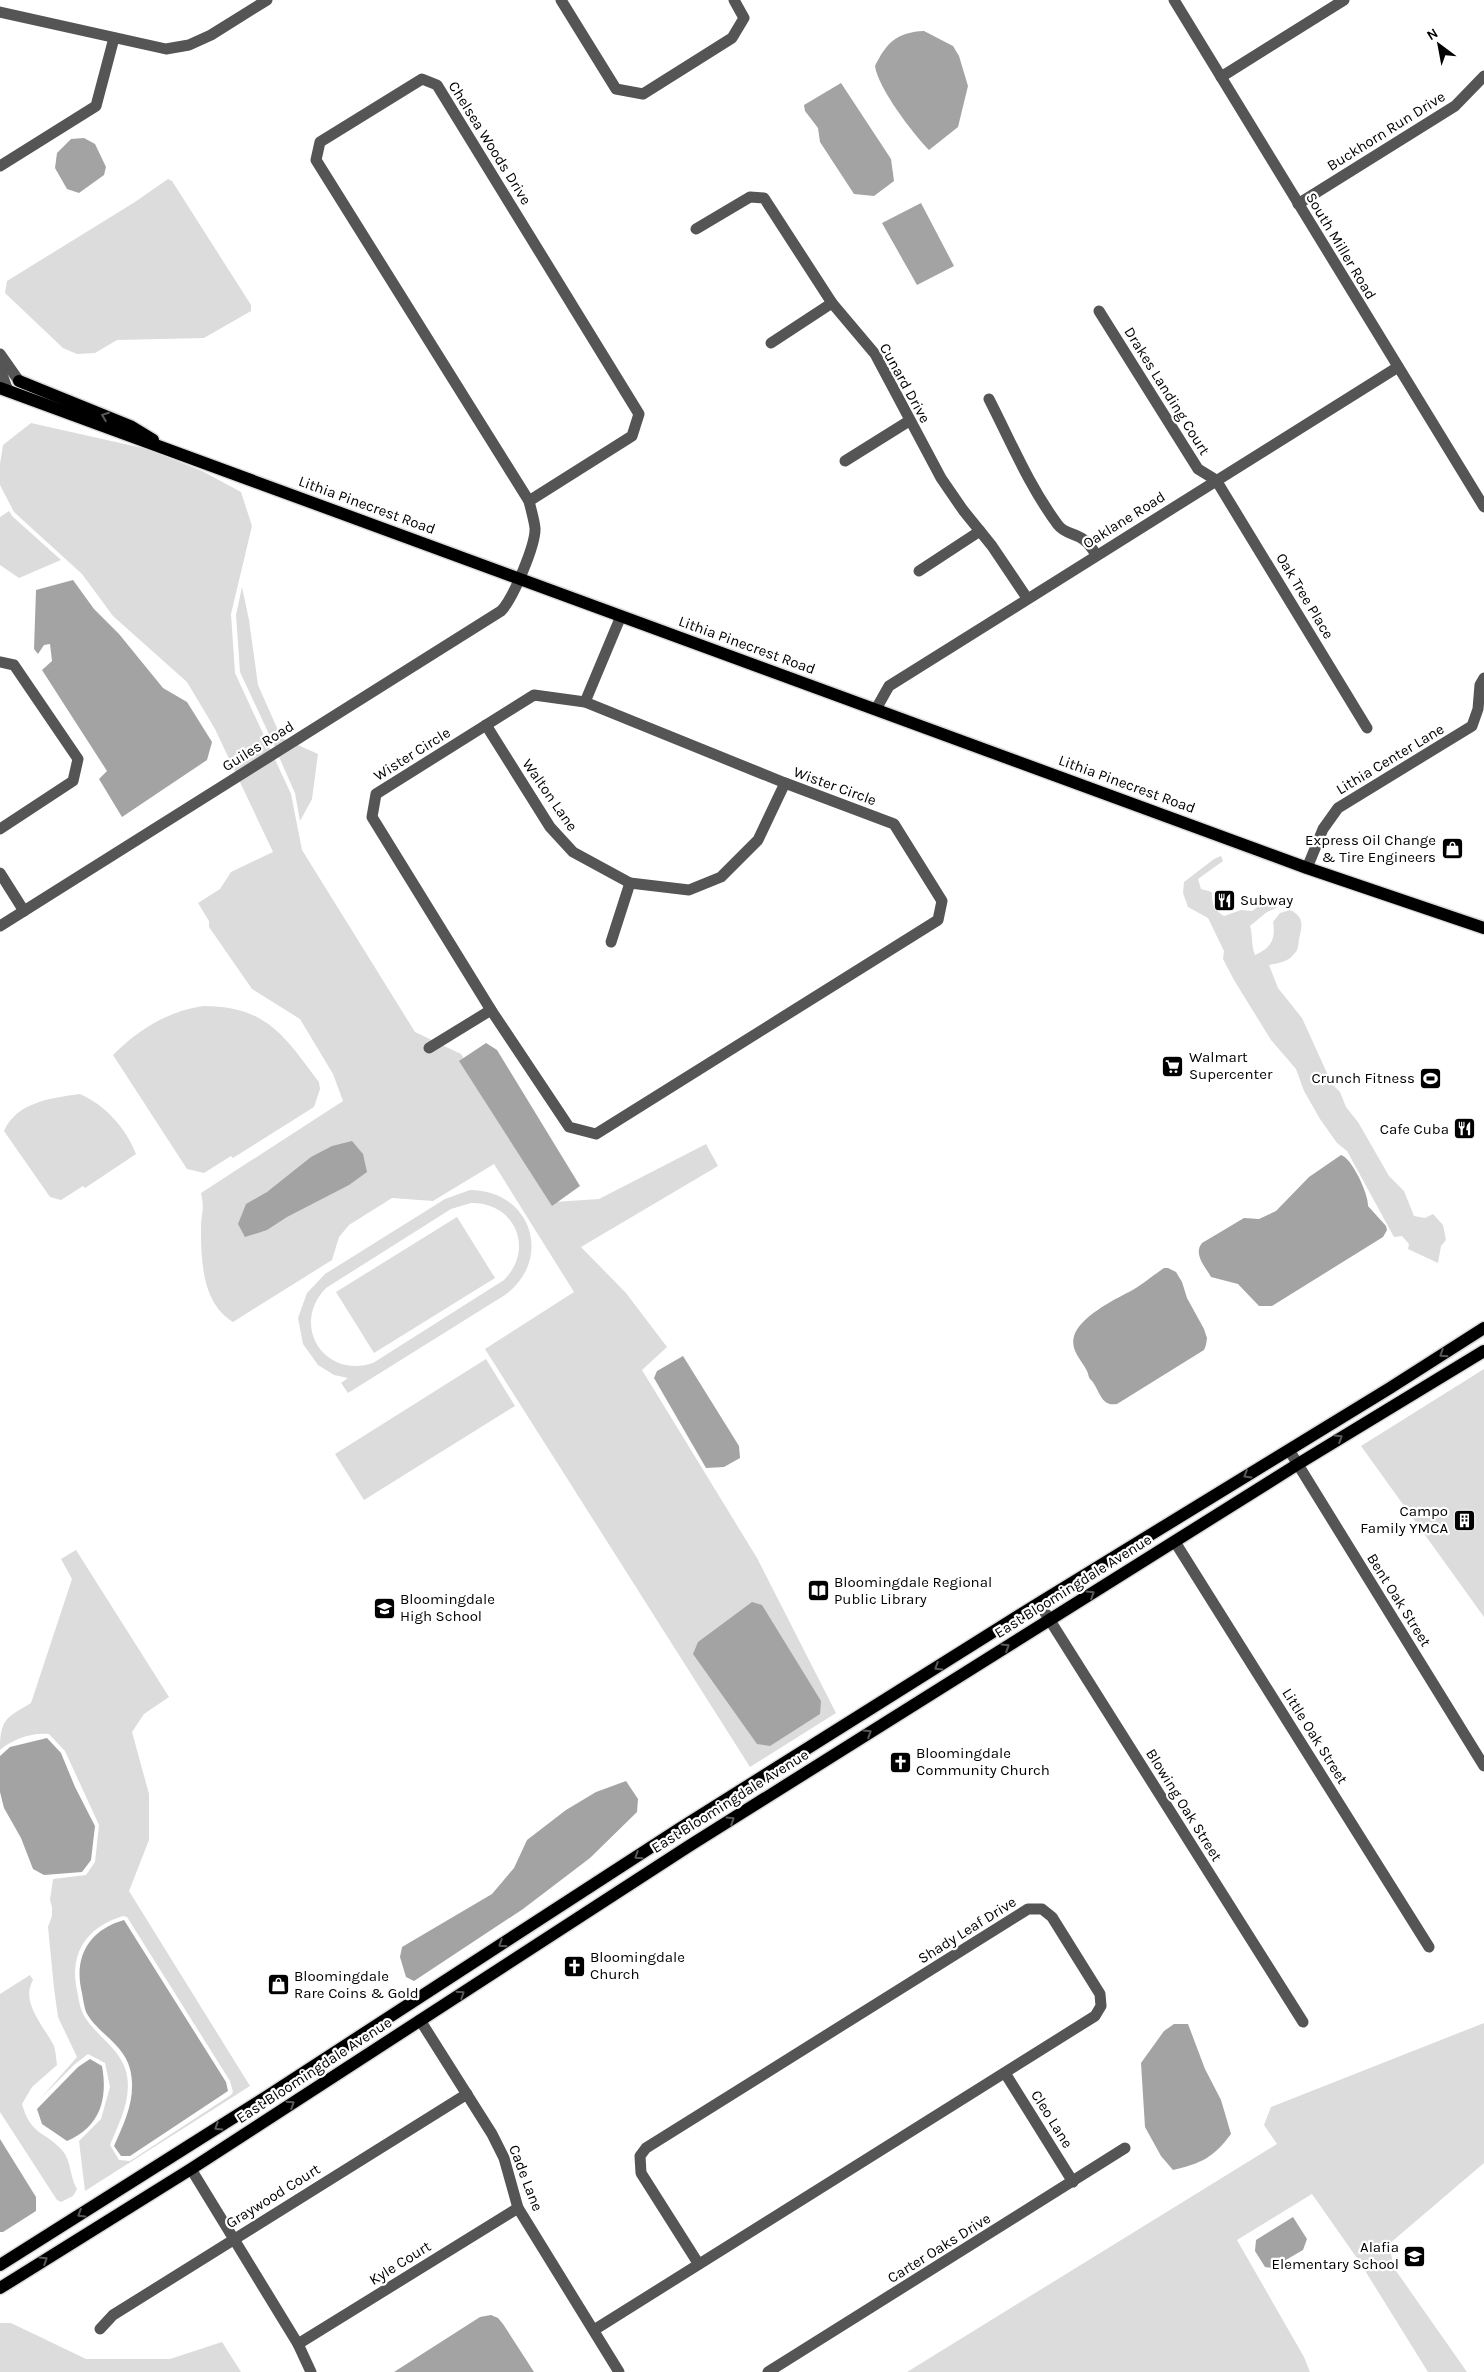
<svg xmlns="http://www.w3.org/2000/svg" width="1484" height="2372" font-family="Karla,sans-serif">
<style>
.green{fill:#dcdcdc;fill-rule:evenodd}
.water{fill:#a3a3a3}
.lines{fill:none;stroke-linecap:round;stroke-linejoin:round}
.major-casing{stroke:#dbdbdb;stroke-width:15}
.minor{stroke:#555;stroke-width:11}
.major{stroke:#000;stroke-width:12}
.oneway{stroke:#595959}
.labels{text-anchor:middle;stroke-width:4.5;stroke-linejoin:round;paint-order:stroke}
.street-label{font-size:15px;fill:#000;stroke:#fff}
.poi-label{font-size:15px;fill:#000;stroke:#fff;text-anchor:start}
</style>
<rect width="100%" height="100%" fill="#fff"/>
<g class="green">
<path d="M168,179L172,181L251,305V311L204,338L117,340L95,353L77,354L63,348L5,293L7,281L135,202Z"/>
<path d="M31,423L147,449L202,471L241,492L252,526L231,614L235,673L291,794L302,850L415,1032L461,1054L554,1202L599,1199L706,1144L718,1166L581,1247L626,1293L667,1347L642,1370L757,1558L836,1713L750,1767L485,1349L574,1292L494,1164L433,1201L392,1198L349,1225L339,1237L332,1260L233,1322C202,1303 201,1261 201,1228C201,1213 205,1210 201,1193L343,1101L333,1074L300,1019L252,989L209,927V921L198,903L220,889L231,872L273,852L215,729L187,682L113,616L82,574L14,512L0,485V464L3,445Z"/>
<path d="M9,511L12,516L61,560L19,578L0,565V517Z"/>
<path d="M242,587L249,620L258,685L281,737L286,740L275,747L240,672L236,615Z"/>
<path d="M298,745L318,754L312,799L300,821L295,793L279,757Z"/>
<path d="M1221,856L1223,861L1198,879L1201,889L1212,892C1212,904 1213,909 1224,916L1241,910L1252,911L1270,898L1278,899L1276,908L1267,912L1250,926C1253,936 1251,945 1255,955C1271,948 1276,939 1273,922L1280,913L1290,910C1305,917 1302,926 1299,939C1298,945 1299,949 1294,954C1288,962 1279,963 1269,965L1278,988L1302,1018L1332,1084L1340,1092L1346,1107L1358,1122L1389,1176L1404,1191L1414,1216L1425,1218L1433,1214L1443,1225L1446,1240L1441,1246L1438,1263L1408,1249L1409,1244L1402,1236L1394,1237L1347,1151L1337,1143L1320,1119L1304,1091L1296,1069L1271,1040L1234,980L1223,959L1224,951L1208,918L1188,907L1183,893L1184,882L1214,859Z"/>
<path d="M203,1006C267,1006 284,1036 319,1082L320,1089L314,1107L233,1158L231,1156L204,1173L187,1169L113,1055C138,1030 168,1011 203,1006Z"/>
<path d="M80,1094C105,1105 126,1128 136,1154L85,1188L83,1186L61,1200L50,1197L4,1131C17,1102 51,1098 80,1094Z"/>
<path d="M470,1190C531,1190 554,1259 505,1295L348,1393L341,1383L348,1378L334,1375L318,1365L303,1344L298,1318L307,1293L325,1274L445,1199ZM471,1203C515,1202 535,1249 504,1280L373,1363C324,1379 290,1325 326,1288L451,1209Z"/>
<path d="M457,1217L495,1278L374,1353L336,1292Z"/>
<path d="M486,1359L515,1406L364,1500L335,1454Z"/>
<path d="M1484,1369V1617L1361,1446Z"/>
<path d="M76,1550L169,1697L144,1714L132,1732L149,1794V1840L129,1891L250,2086L85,2191L79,2141L101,2119L110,2087L105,2063L88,2054L75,2064L41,2098L77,2057L58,2017L54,1988L48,1927L52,1916V1907L50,1900L53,1879L86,1875L95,1862L99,1825L65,1751L49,1734C33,1732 12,1739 0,1750C0,1719 6,1718 31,1703L72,1579L61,1559ZM123,1916L127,1917L230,2081L233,2092L231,2095L130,2161L119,2160L110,2145C120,2121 134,2095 125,2068C117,2046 94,2034 83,2014C80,2008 79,2001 78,1995C68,1956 84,1928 123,1916Z"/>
<path d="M30,1975L33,1980C20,2003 44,2026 54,2046C56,2052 56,2059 57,2065L32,2087L22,2104C31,2136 45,2131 62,2150C72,2162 69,2176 77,2189L73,2196L61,2202L57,2200L0,2112V1994Z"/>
<path d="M1484,2023V2163L1389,2244L1394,2268L1467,2372H1428L1359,2261L1312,2194L1237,2240L1304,2357L1310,2372H907L1277,2144L1264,2125L1271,2107Z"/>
<path d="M0,2323H11L86,2359H170L222,2342L241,2372H0Z"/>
</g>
<g class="water">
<path d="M924,31L953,46L959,56L968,86L958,127L929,150C913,134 878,88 875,66C886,43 897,32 924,31Z"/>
<path d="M841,83L891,159L894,181L874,196L854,194L820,142L818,128L805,111L804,105Z"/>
<path d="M84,138L95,144L106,167L104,175L79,193L67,189L55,168L57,153L71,139Z"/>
<path d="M921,203L954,266L917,285L882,223Z"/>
<path d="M73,580L94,609L119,634L163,688L187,702L212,742L207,760L122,817L99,779L107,771L42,670L52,661L50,644L44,645L38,654L34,649L36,590Z"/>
<path d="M486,1043L497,1050L580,1186L552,1206L459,1061Z"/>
<path d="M352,1141L363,1154L367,1172L349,1185L287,1217L267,1230L245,1237L238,1224L246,1204L267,1192L311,1157L332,1146Z"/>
<path d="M1341,1155C1352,1158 1369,1195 1368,1206L1386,1226L1387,1230L1383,1237L1272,1306H1259L1238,1284L1211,1277C1205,1266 1193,1254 1202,1243L1244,1218L1259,1219L1276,1211L1309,1177Z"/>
<path d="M1164,1268H1168L1176,1272L1182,1282L1187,1298L1204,1329L1207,1338L1206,1345L1204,1350L1117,1404C1101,1407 1100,1391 1092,1381C1088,1378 1089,1375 1087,1371C1082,1360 1070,1351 1074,1336C1080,1317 1113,1300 1129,1292C1141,1286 1152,1276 1164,1268Z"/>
<path d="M683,1356L739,1446L740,1458L724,1467L706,1468L654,1378L657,1371Z"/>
<path d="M752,1602L762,1605L821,1701L820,1714L770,1746L757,1744L693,1654L698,1642Z"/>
<path d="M47,1738L61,1753L75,1787L95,1826L91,1860L82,1872L44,1875L33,1869L21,1838L4,1808L0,1792V1756L10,1747Z"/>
<path d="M626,1781L638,1799L637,1812L590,1858L523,1909L414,1981L406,1977L400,1957L402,1947L492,1894L514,1868L527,1840L566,1810L596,1792Z"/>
<path d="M124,1920L226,2082L228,2091L130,2156H121L114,2146C125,2121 137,2097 130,2069C124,2044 97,2033 86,2012C84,2006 83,1999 82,1993C73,1957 89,1930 124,1920Z"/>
<path d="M1174,2024H1188L1205,2069L1221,2100L1231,2134C1213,2158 1202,2163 1173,2170L1161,2156L1145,2127L1141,2063L1164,2031Z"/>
<path d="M90,2059L102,2066C108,2099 100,2127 67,2141L42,2124L37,2109L78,2067Z"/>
<path d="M0,2139L36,2197V2211L3,2232H0Z"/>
<path d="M1293,2217L1307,2239L1303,2250L1272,2268L1265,2267L1255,2251L1256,2240Z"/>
<path d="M491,2315L498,2318L503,2324L534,2372H394L480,2317Z"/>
</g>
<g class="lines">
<defs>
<g id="major">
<path d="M19,381L130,426L153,440"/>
<path d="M0,388L1307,868L1484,928"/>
<path d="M0,2265L266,2097L679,1829L1039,1603L1390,1388L1484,1328"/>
<path d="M0,2288L191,2169L689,1846L1298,1464L1484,1351"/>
</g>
</defs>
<use href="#major" class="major-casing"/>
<g class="minor">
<path d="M561,0L616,89L643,94L732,38L744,18L734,0"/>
<path d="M1174,0L1484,507"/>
<path d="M0,12L166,49L189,45L211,35L267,0"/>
<path d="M1221,77L1344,0"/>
<path d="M422,79L437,85L639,414L632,436L529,501L316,160L320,142Z"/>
<path d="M0,166L96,106L114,38"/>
<path d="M1298,204L1455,106L1484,76"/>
<path d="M696,229L750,197L764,198L832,303L875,354L941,478L963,510L992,546L1027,598"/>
<path d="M1099,311L1198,469L1216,480L1367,728"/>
<path d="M771,343L832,303"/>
<path d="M0,354L19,381"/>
<path d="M0,369L8,391"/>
<path d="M989,399C1011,442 1029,486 1058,525C1068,538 1082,529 1096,555"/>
<path d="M845,461L909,421"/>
<path d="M919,571L980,531"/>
<path d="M0,662L14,665L78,759L73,781L0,829"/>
<path d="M534,695L585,702L785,783L894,824L942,901L938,920L596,1134L569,1127L491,1010L372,817L376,794Z"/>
<path d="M585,702L621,616"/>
<path d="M876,709L889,686L1398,367"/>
<path d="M486,725L550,827L573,852L630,883L689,890L721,877L758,840L785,783"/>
<path d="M1307,868L1323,829L1338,808L1472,726L1478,709L1480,685L1484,678"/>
<path d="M0,873L24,911"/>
<path d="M0,926L501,611C513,599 536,544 535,528C534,519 531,510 529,501"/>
<path d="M611,942L630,883"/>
<path d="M429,1048L491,1010"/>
<path d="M1289,1450L1484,1766"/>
<path d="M1175,1542L1429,1947"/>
<path d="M1039,1603L1303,2022"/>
<path d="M420,2020L492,2134L504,2158L518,2208L619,2372"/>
<path d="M1005,2073L1073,2182"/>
<path d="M191,2169L298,2344L311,2372"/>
<path d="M100,2329L113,2315L467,2094"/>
<path d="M594,2330L1095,2016L1101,2006L1100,1994L1052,1917L1042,1909H1028L646,2148L640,2156L641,2173L698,2263"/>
<path d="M298,2344L518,2208"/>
<path d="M768,2372L1125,2148"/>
</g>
<use href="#major" class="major"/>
</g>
<defs><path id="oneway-chevron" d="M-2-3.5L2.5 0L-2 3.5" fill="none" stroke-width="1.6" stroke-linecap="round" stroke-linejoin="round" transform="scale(1.25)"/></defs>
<g class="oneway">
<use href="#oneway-chevron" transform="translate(105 416) rotate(-159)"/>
<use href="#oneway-chevron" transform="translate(1443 1354) rotate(147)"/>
<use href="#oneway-chevron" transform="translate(1339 1438) rotate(-32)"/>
<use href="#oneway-chevron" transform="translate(1247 1475) rotate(149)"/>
<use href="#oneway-chevron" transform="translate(1091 1594) rotate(-32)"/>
<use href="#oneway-chevron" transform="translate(1006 1647) rotate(-32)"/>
<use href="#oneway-chevron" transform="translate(938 1667) rotate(148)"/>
<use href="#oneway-chevron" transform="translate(868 1733) rotate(-32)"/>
<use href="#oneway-chevron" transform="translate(731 1820) rotate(-32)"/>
<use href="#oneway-chevron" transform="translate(638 1856) rotate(147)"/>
<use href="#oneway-chevron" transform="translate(502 1944) rotate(147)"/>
<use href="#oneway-chevron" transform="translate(461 1994) rotate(-33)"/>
<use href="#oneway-chevron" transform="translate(291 2104) rotate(-33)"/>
<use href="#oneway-chevron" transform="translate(218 2127) rotate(148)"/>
<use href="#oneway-chevron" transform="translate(81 2214) rotate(148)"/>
<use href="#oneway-chevron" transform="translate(44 2260) rotate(-32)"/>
</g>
<defs>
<symbol id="shop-square" viewBox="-11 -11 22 22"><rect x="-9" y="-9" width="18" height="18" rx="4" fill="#000" stroke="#fff"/><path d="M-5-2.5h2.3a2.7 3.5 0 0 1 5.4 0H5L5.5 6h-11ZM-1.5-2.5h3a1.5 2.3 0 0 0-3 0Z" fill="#fff"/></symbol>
<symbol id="restaurant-square" viewBox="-11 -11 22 22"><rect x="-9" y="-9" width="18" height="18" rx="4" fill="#000" stroke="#fff"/><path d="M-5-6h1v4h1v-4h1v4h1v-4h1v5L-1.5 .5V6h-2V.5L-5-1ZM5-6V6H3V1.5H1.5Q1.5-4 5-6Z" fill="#fff"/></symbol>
<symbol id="supermarket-square" viewBox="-11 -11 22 22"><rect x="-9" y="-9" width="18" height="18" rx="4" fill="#000" stroke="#fff"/><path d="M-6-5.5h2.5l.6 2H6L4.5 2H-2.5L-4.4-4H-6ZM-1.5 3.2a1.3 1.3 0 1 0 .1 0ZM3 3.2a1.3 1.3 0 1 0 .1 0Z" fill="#fff"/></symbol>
<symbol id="stadium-square" viewBox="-11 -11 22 22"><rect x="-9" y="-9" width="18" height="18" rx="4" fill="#000" stroke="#fff"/><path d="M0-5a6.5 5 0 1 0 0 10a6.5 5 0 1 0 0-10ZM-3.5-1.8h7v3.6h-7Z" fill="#fff"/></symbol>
<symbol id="building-square" viewBox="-11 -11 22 22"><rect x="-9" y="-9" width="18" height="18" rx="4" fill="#000" stroke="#fff"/><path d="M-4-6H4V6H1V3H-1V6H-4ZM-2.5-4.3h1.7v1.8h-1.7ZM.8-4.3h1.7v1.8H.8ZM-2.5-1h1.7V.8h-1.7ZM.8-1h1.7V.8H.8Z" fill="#fff"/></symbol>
<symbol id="library-square" viewBox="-11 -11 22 22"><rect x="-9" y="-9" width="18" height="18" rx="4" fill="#000" stroke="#fff"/><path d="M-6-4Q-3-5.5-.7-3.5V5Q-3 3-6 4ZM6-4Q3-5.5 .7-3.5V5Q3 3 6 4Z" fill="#fff"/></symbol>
<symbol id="school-square" viewBox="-11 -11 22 22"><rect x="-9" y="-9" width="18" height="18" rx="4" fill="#000" stroke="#fff"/><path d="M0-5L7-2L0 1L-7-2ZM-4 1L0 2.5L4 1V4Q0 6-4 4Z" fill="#fff"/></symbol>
<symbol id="church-square" viewBox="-11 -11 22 22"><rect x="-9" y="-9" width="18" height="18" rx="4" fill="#000" stroke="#fff"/><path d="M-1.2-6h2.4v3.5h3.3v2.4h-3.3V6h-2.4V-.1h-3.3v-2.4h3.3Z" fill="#fff"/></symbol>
</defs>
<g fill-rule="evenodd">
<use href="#shop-square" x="1440" y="836" width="25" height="25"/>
<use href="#restaurant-square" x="1212" y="888" width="25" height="25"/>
<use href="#supermarket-square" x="1160" y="1054" width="25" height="25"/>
<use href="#stadium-square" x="1418" y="1066" width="25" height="25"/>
<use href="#restaurant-square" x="1452" y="1116" width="25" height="25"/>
<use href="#building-square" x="1452" y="1508" width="25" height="25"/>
<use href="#library-square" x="806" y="1578" width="25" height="25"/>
<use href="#school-square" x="372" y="1596" width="25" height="25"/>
<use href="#church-square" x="888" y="1750" width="25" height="25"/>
<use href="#church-square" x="562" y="1954" width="25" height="25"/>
<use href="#shop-square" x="266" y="1972" width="25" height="25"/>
<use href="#school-square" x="1402" y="2244" width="25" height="25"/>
</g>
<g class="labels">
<g class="street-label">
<text transform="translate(1386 131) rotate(-32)" y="5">Buckhorn Run Drive</text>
<text transform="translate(490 143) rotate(58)" y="5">Chelsea Woods Drive</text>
<text transform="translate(1341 246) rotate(59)" y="5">South Miller Road</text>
<text transform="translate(905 383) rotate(61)" y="5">Cunard Drive</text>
<text transform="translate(1167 391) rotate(58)" y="5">Drakes Landing Court</text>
<text transform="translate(367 505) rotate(20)" y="5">Lithia Pinecrest Road</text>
<text transform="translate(1124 520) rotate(-32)" y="5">Oaklane Road</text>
<text transform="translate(1305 596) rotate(59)" y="5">Oak Tree Place</text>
<text transform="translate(747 645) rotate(20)" y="5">Lithia Pinecrest Road</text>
<text transform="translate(258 746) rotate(-32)" y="5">Guiles Road</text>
<text transform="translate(412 754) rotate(-32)" y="5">Wister Circle</text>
<text transform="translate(1390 759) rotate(-31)" y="5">Lithia Center Lane</text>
<text transform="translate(1127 784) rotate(20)" y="5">Lithia Pinecrest Road</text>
<text transform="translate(835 786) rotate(20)" y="5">Wister Circle</text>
<text transform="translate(550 795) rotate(55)" y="5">Walton Lane</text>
<text transform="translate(1073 1586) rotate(-32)" y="5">East Bloomingdale Avenue</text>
<text transform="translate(1399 1600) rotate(58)" y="5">Bent Oak Street</text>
<text transform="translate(1315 1736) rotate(58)" y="5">Little Oak Street</text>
<text transform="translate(730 1801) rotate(-32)" y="5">East Bloomingdale Avenue</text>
<text transform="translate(1184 1805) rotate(58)" y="5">Blowing Oak Street</text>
<text transform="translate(967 1930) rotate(-32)" y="5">Shady Leaf Drive</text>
<text transform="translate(314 2070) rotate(-33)" y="5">East Bloomingdale Avenue</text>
<text transform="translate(1052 2119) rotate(58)" y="5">Cleo Lane</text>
<text transform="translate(526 2178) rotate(69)" y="5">Cade Lane</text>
<text transform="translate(273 2196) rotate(-32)" y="5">Graywood Court</text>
<text transform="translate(939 2248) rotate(-32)" y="5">Carter Oaks Drive</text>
<text transform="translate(400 2263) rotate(-32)" y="5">Kyle Court</text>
</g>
<g class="poi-label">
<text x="1436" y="845" text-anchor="end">Express Oil Change<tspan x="1436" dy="17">&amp; Tire Engineers</tspan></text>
<text x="1240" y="905">Subway</text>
<text x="1189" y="1062">Walmart<tspan x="1189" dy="17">Supercenter</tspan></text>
<text x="1415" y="1083" text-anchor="end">Crunch Fitness</text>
<text x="1449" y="1134" text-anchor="end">Cafe Cuba</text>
<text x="1448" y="1516" text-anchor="end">Campo<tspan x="1448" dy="17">Family YMCA</tspan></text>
<text x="834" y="1587">Bloomingdale Regional<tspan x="834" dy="17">Public Library</tspan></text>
<text x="400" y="1604">Bloomingdale<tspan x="400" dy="17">High School</tspan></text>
<text x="916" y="1758">Bloomingdale<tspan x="916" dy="17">Community Church</tspan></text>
<text x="590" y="1962">Bloomingdale<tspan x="590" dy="17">Church</tspan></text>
<text x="294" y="1981">Bloomingdale<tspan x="294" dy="17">Rare Coins &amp; Gold</tspan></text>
<text x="1399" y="2252" text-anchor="end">Alafia<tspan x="1399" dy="17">Elementary School</tspan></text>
</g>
</g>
<g transform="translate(1439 45) rotate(328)" stroke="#ffffff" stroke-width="4" paint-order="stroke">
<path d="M0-4L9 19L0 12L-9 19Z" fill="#000000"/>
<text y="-8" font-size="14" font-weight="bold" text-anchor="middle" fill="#000000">N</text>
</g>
</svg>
